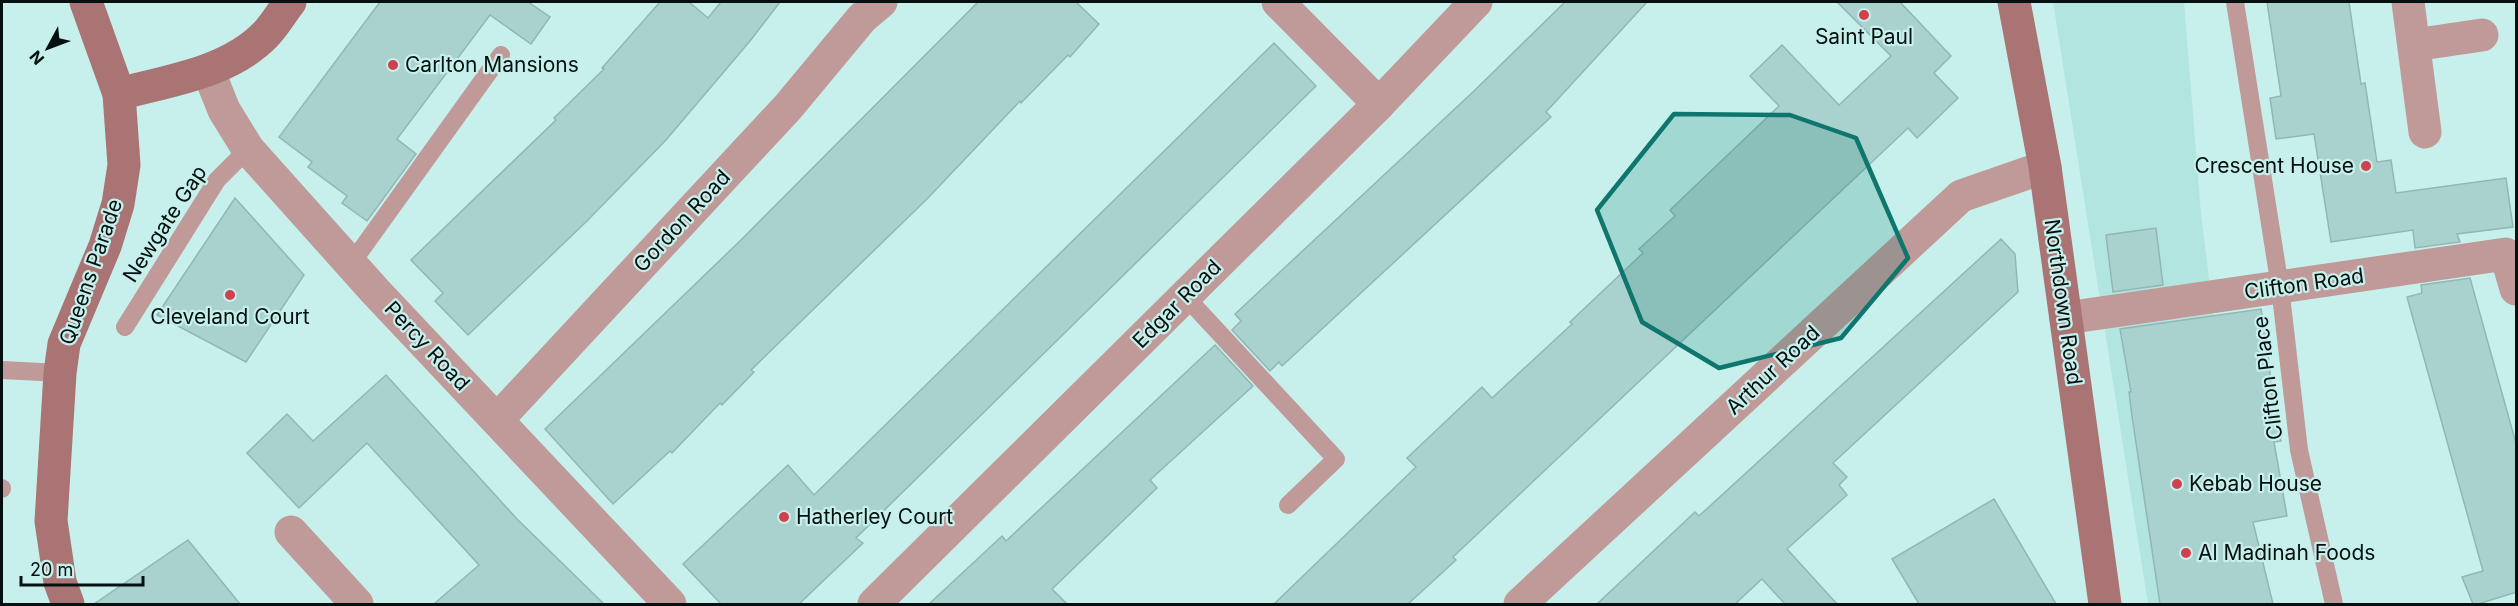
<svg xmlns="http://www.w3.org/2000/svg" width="2518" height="606" font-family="Inter,sans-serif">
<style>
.built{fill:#b3e5e0}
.building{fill:#a9d1cd;stroke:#91b7b4;stroke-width:1.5}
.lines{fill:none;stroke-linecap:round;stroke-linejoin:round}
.lane{stroke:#c09a99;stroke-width:18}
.street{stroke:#c09a99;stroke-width:33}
.secondary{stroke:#aa7474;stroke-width:33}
.marked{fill:#0f766e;fill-opacity:0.2;stroke:#0f766e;stroke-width:4.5;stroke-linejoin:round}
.poi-dot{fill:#d0404d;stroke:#c7f0ec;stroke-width:2}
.labels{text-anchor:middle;stroke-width:4.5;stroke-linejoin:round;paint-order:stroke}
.poi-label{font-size:21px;fill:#041110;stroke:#c7f0ec;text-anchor:start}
.street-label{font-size:21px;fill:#041110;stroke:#c7f0ec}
</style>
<rect width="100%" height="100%" fill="#c7f0ec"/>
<path class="built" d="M2053,2H2184L2201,214L2249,604H2148Z"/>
<g class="building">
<path d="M380,2H528L550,17L531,44L490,15L397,139L416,154L367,221L342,203L347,196L308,167L312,162L279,137Z"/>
<path d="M660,2H689L708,18L721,2H780L750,41L666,140L587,221L468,335L435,301L443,293L411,260L556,120L554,118L604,69L602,68Z"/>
<path d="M978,2H1076L1099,24L1070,57L1068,55L1021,103L1020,101L928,198L751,370L754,372L722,405L720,403L672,453L670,451L613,504L545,429L742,239Z"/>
<path d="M1565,2H1647L1546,112L1551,117L1282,366L1279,362L1270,371L1232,330L1241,321L1235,314L1475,90Z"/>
<path d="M1837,2H1900L1951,56L1934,73L1958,98L1917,138L1908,128L1453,557L1456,560L1408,604H1274L1416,467L1407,458L1482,387L1492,398L1572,324L1570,322L1643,253L1639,249L1675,216L1670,210L1779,106L1750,76L1782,45L1839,105L1891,56Z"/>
<path d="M2267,2H2349L2361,84L2365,83L2377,162L2391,160L2396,193L2506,178L2513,227L2457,234L2460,242L2415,248L2413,230L2331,242L2314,134L2276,139L2270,98L2281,96Z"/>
<path d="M1274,43L1316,86L856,538L863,543L799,604H721L683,564L788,465L814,495Z"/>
<path d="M235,198L304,275L246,362L157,315Z"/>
<path d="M2156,228L2163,285L2113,292L2106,235Z"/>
<path d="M2001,239L2015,254L2018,292L1833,463L1847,477L1839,485L1847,495L1787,549L1837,604H1785L1762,579L1735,604H1597L1695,512L1699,516Z"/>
<path d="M2470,278L2517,447V592L2478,604H2473L2462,577L2483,571L2407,297L2422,293L2421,285Z"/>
<path d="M2261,309L2267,343L2274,415L2281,441L2274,442L2287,516L2253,522L2273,604H2160L2132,416L2129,392H2131L2120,329Z"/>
<path d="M1215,345L1253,386L1150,480L1157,488L1052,589L1067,604H929L1002,536L1006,541Z"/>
<path d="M386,375L517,519L604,604H434L479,565L367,443L299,508L247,453L287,414L313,441Z"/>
<path d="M1994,499L2056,604H1919L1892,559Z"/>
<path d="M188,540L240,604H94Z"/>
</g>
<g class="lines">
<g class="lane">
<path d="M2235,2L2280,287L2299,450L2334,604"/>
<path d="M351,264L501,55"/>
<path d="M1185,296L1336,459L1288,505"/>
<path d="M125,327L217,180L248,149"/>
<path d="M2,370L60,373"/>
<path d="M2,489V488"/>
</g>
<g class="street">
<path d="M1278,2L1379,104"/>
<path d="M2408,2L2425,132"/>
<path d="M2414,45L2482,35"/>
<path d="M208,70L224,110L248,149L375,291L670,604"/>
<path d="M2066,318L2506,254L2516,289"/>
<path d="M497,420L788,107L862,18L881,2"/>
<path d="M291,532L357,604"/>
<path d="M874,604L1379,104L1476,2"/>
<path d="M1520,604L1961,196L2045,167"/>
</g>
<g class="secondary">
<path d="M2014,2L2045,167L2105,604"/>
<path d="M119,94C167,81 228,73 265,35C275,25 282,12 290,2"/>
<path d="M68,604L60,582L51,521L60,373L64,344L105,246L118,204L124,165L119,94L86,2"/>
</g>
</g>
<path class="marked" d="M1674,114L1790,115L1856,138L1908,258L1841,338L1719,368L1642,322L1597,210Z"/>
<g class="poi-dot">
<circle cx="1864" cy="15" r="6"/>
<circle cx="393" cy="65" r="6"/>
<circle cx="2366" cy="166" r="6"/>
<circle cx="230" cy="295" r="6"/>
<circle cx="2177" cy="484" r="6"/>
<circle cx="784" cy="517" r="6"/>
<circle cx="2186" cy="553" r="6"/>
</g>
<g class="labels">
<g class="poi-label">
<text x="1864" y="44" text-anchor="middle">Saint Paul</text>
<text x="405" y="72">Carlton Mansions</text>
<text x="2354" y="173" text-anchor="end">Crescent House</text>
<text x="230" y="324" text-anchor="middle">Cleveland Court</text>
<text x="2189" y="491">Kebab House</text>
<text x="796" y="524">Hatherley Court</text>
<text x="2198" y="560">Al Madinah Foods</text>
</g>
<g class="street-label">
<text transform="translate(682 221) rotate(-47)" y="7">Gordon Road</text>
<text transform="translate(165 224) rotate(-57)" y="7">Newgate Gap</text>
<text transform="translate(91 272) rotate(-71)" y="7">Queens Parade</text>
<text transform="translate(2304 284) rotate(-8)" y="7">Clifton Road</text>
<text transform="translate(2063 302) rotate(82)" y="7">Northdown Road</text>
<text transform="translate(1177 304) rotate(-45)" y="7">Edgar Road</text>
<text transform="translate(427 346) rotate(47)" y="7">Percy Road</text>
<text transform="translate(1773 370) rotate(-43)" y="7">Arthur Road</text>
<text transform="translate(2268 378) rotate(-97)" y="7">Clifton Place</text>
</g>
</g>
<rect width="2518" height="606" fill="none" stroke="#041110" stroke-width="6"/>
<g transform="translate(48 48) rotate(229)" stroke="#c7f0ec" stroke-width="4.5" paint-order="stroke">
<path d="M0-4.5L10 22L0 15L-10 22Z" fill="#041110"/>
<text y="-9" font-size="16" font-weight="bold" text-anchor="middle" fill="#041110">N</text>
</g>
<path d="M21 576v9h122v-9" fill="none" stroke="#041110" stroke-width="3"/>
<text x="30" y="576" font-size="18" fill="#041110" stroke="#c7f0ec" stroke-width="4.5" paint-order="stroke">20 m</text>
</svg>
